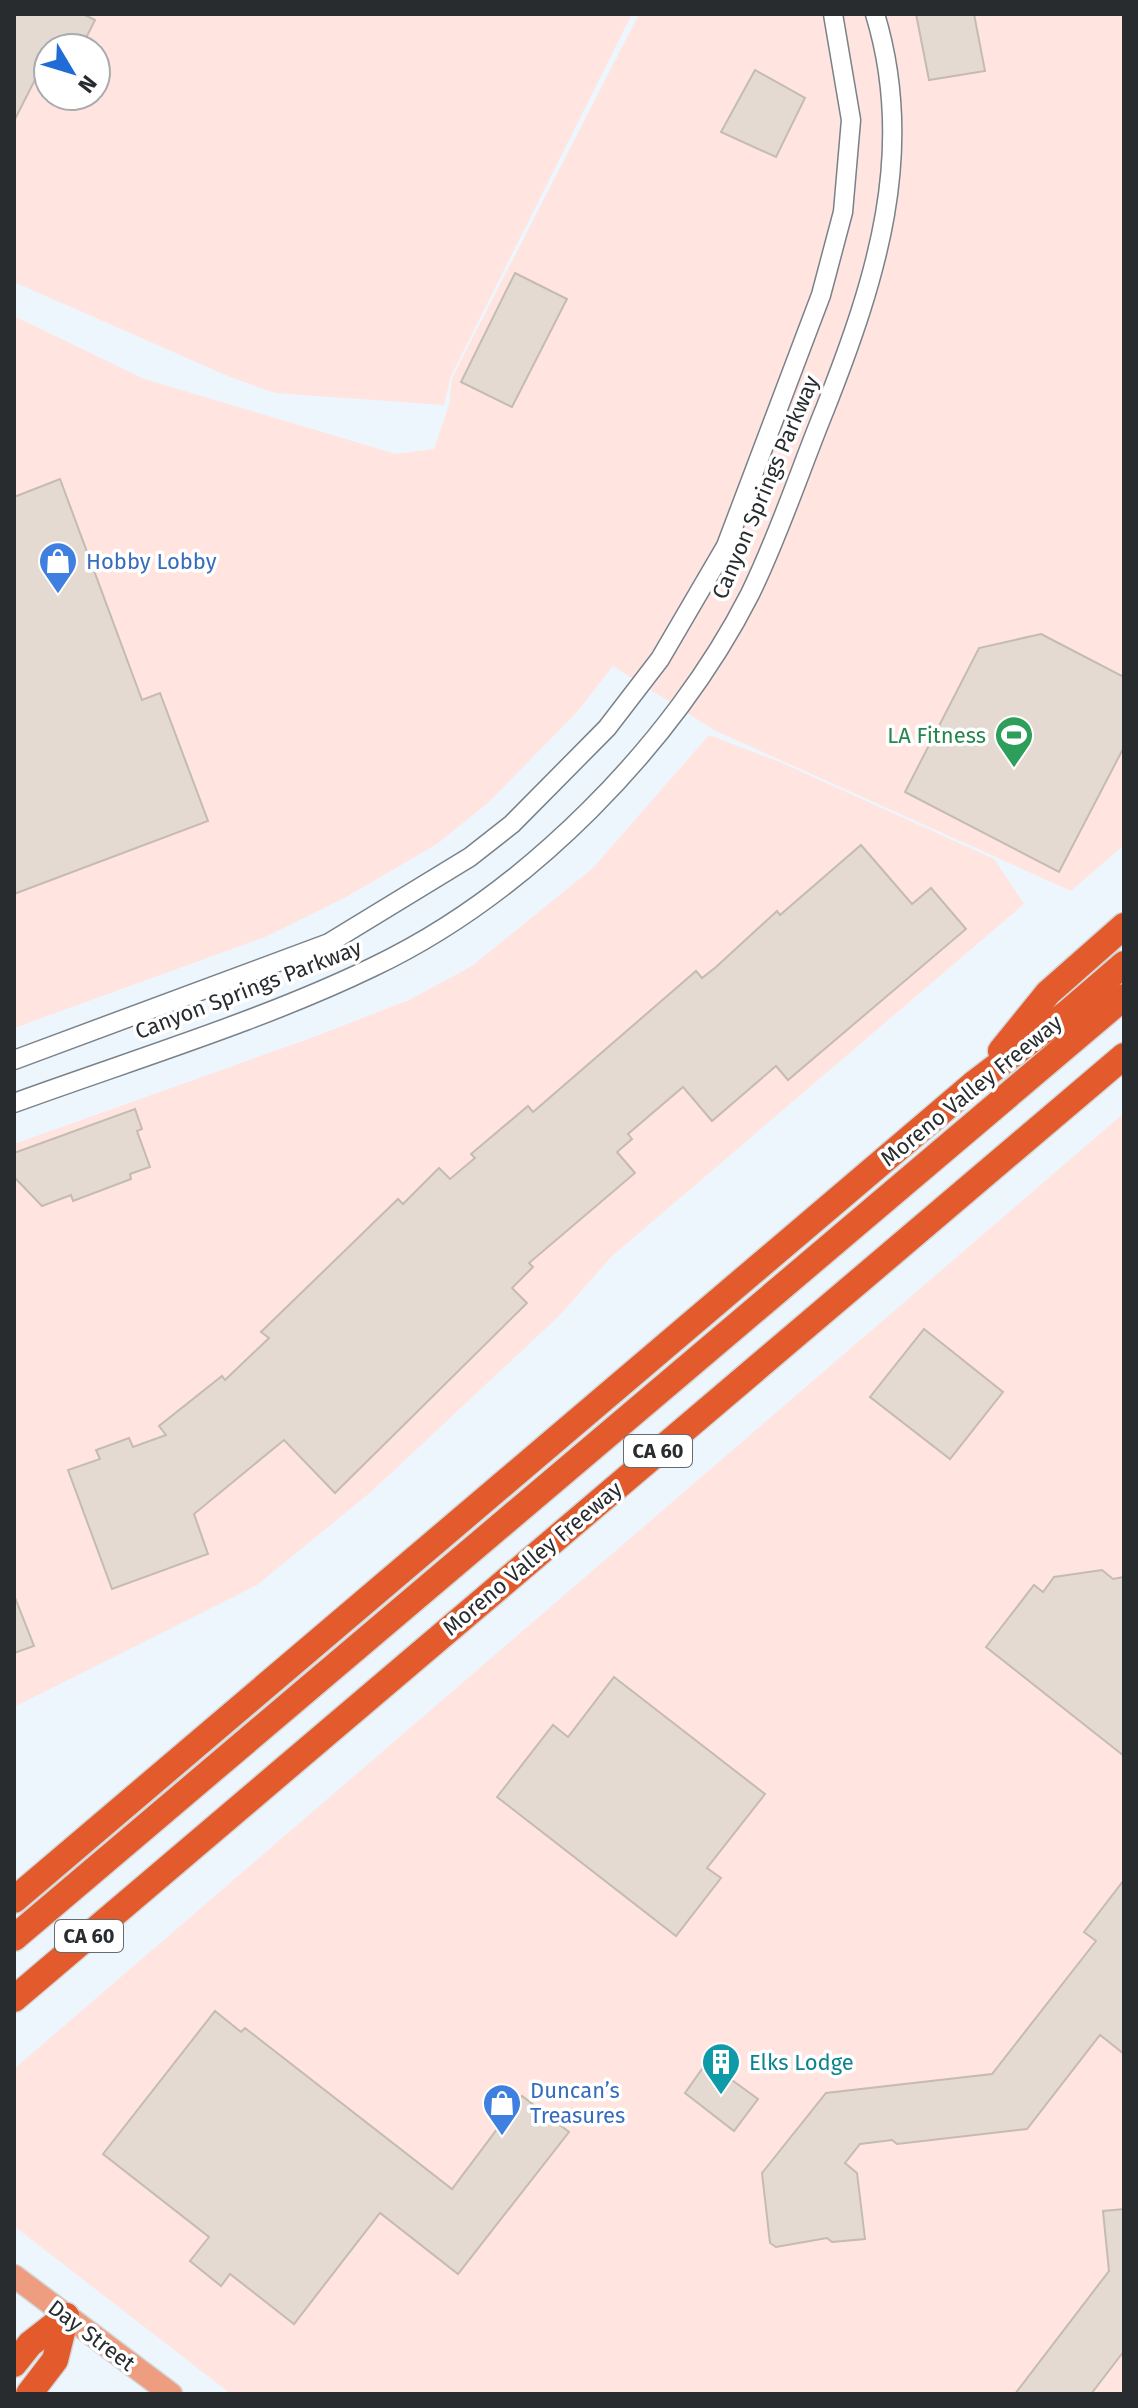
<svg xmlns="http://www.w3.org/2000/svg" width="1138" height="2408" font-family="'Fira Sans',sans-serif">
<style>
.commercial{fill:#ffe4e0;fill-rule:evenodd}
.building{fill:#e4dad2;stroke:#c4bbb2;stroke-width:2}
.lines{fill:none;stroke-linecap:round;stroke-linejoin:round}
.minor-casing{stroke:#79828a;stroke-width:21}
.major-casing{stroke:#d4d5d5;stroke-width:25}
.highway-casing{stroke:#d4d5d5;stroke-width:29}
.minor{stroke:#fff;stroke-width:18}
.major{stroke:#ee9d80;stroke-width:22}
.highway{stroke:#e35b2c;stroke-width:26}
.labels{text-anchor:middle;stroke-width:7;stroke-linejoin:round;paint-order:stroke}
.shield{fill:#fff;stroke:#686b6d;stroke-width:2}
.shield-label{font-size:20px;font-weight:bold;fill:#282c2f}
.street-label{font-size:22px;fill:#282c2f;stroke:#fff}
.shop-label{font-size:22px;fill:#366cbe;stroke:#fff;text-anchor:start}
.leisure-label{font-size:22px;fill:#27864d;stroke:#fff;text-anchor:end}
.culture-label{font-size:22px;fill:#0d838f;stroke:#fff;text-anchor:start}
</style>
<rect width="100%" height="100%" fill="#eef6fd"/>
<g class="commercial">
<path d="M14,14H632L451,376L444,405L275,393L230,377L14,282ZM48,48H96V96H48Z"/>
<path d="M639,14H1124V845L1071,891L714,730L613,666L576,713L489,802L437,844L346,897L265,937L14,1028V316L144,379L396,454L434,449L449,405L452,378Z"/>
<path d="M709,735L780,762L994,859L1024,904L612,1256L561,1314L372,1491L257,1585L14,1707V1144L311,1038L409,1000L472,966L593,868Z"/>
<path d="M1124,1113L1123,2394H231L14,2226V2069Z"/>
</g>
<g class="building">
<path d="M14,14H83L95,20L81,48H48V72L41,68L14,121Z"/>
<path d="M916,14H974L985,71L929,80Z"/>
<path d="M755,70L805,98L776,157L721,132Z"/>
<path d="M515,273L567,299L512,407L461,382Z"/>
<path d="M60,479L142,700L160,693L208,821L14,894V497Z"/>
<path d="M1041,634L1124,677V747L1059,872L905,792L979,648Z"/>
<path d="M861,845L912,904L931,888L966,929L788,1080L776,1066L712,1121L683,1087L628,1134L632,1139L617,1152L635,1173L529,1263L533,1267L512,1288L527,1303L335,1493L284,1440L194,1514L208,1554L112,1589L68,1470L100,1459L96,1450L129,1438L133,1447L166,1435L159,1426L222,1376L225,1380L269,1338L261,1332L398,1199L403,1204L439,1168L450,1179L475,1158L471,1154L528,1106L533,1112L696,971L702,978L716,967L777,911L780,915Z"/>
<path d="M135,1109L142,1129L137,1131L150,1167L130,1174L131,1179L73,1201L71,1195L42,1206L14,1177V1153Z"/>
<path d="M924,1329L1003,1392L950,1459L870,1397Z"/>
<path d="M1102,1570L1113,1579L1124,1577V1756L986,1647L1034,1585L1043,1592L1054,1577Z"/>
<path d="M14,1595L34,1646L14,1653Z"/>
<path d="M614,1677L765,1794L707,1868L721,1878L676,1936L497,1797L553,1725L568,1737Z"/>
<path d="M1124,1880V2054L1100,2035L1027,2129L897,2144L892,2140L860,2144L845,2163L857,2173L865,2239L832,2242L827,2238L776,2247L770,2243L762,2173L826,2093L992,2074L1096,1941L1084,1932Z"/>
<path d="M215,2011L241,2032L245,2028L452,2189L522,2096L569,2132L458,2274L380,2213L294,2324L230,2274L221,2286L190,2261L209,2237L103,2154Z"/>
<path d="M707,2062L758,2099L734,2131L685,2093Z"/>
<path d="M1124,2209V2351L1091,2394H1015L1109,2271L1103,2211Z"/>
</g>
<g class="lines">
<defs>
<g id="minor">
<path d="M14,1060L329,943L470,857L512,824L607,728L660,659L726,546L821,295L843,212L851,120L833,14"/>
<path d="M14,1103C132,1060 261,1021 373,967C525,895 674,744 750,594C779,535 800,470 825,409C876,280 917,152 875,14"/>
</g>
<path id="major" d="M14,2276L171,2394"/>
<g id="highway">
<path d="M1001,1051L1048,993L1124,926"/>
<path d="M14,1900L976,1082L1067,1013L1124,964"/>
<path d="M14,1938L1124,997"/>
<path d="M14,1999L1124,1056"/>
<path d="M14,2364L30,2344L66,2316"/>
<path d="M29,2394L55,2360L66,2316"/>
</g>
</defs>
<use href="#minor" class="minor-casing"/>
<use href="#major" class="major-casing"/>
<use href="#highway" class="highway-casing"/>
<use href="#minor" class="minor"/>
<use href="#major" class="major"/>
<use href="#highway" class="highway"/>
</g>
<defs>
<symbol id="shop-pin" viewBox="-11 -11 22 30"><path d="M0 17L-7.5 6A9.5 9.5 0 1 1 7.5 6Z" fill="#3f7fe0" stroke="#fff"/><path d="M-5-2.5h2.3a2.7 3.5 0 0 1 5.4 0H5L5.5 6h-11ZM-1.5-2.5h3a1.5 2.3 0 0 0-3 0Z" fill="#fff"/></symbol>
<symbol id="stadium-pin" viewBox="-11 -11 22 30"><path d="M0 17L-7.5 6A9.5 9.5 0 1 1 7.5 6Z" fill="#2e9e5b" stroke="#fff"/><path d="M0-5a6.5 5 0 1 0 0 10a6.5 5 0 1 0 0-10ZM-3.5-1.8h7v3.6h-7Z" fill="#fff"/></symbol>
<symbol id="building-pin" viewBox="-11 -11 22 30"><path d="M0 17L-7.5 6A9.5 9.5 0 1 1 7.5 6Z" fill="#0f9aa8" stroke="#fff"/><path d="M-4-6H4V6H1V3H-1V6H-4ZM-2.5-4.3h1.7v1.8h-1.7ZM.8-4.3h1.7v1.8H.8ZM-2.5-1h1.7V.8h-1.7ZM.8-1h1.7V.8H.8Z" fill="#fff"/></symbol>
</defs>
<g fill-rule="evenodd">
<use href="#shop-pin" x="36" y="539" width="44" height="60"/>
<use href="#stadium-pin" x="992" y="713" width="44" height="60"/>
<use href="#building-pin" x="699" y="2040" width="44" height="60"/>
<use href="#shop-pin" x="480" y="2081" width="44" height="60"/>
</g>
<g class="labels">
<g class="shield">
<rect x="624" y="1435" width="68" height="32" rx="6"/>
<rect x="55" y="1920" width="68" height="32" rx="6"/>
</g>
<g class="shield-label">
<text x="658" y="1458">CA 60</text>
<text x="89" y="1943">CA 60</text>
</g>
<g class="street-label">
<text transform="translate(765 487) rotate(-67)" y="8">Canyon Springs Parkway</text>
<text transform="translate(248 989) rotate(-21)" y="8">Canyon Springs Parkway</text>
<text transform="translate(971 1090) rotate(-39)" y="8">Moreno Valley Freeway</text>
<text transform="translate(532 1558) rotate(-40)" y="8">Moreno Valley Freeway</text>
<text transform="translate(92 2335) rotate(37)" y="8">Day Street</text>
</g>
<g class="shop-label">
<text x="86" y="569">Hobby Lobby</text>
<text x="530" y="2098">Duncan’s<tspan x="530" dy="25">Treasures</tspan></text>
</g>
<g class="leisure-label">
<text x="986" y="743">LA Fitness</text>
</g>
<g class="culture-label">
<text x="749" y="2070">Elks Lodge</text>
</g>
</g>
<rect width="1138" height="2408" fill="none" stroke="#282c2f" stroke-width="32"/>
<g transform="translate(72 72) rotate(128)"><circle r="38" fill="#ffffff" stroke="#a9abac" stroke-width="2"/>
<path d="M0-6L14 30L0 20L-14 30Z" fill="#1f6cd6"/>
<text y="-12" font-size="22" font-weight="bold" text-anchor="middle" fill="#282c2f">N</text>
</g>
</svg>
